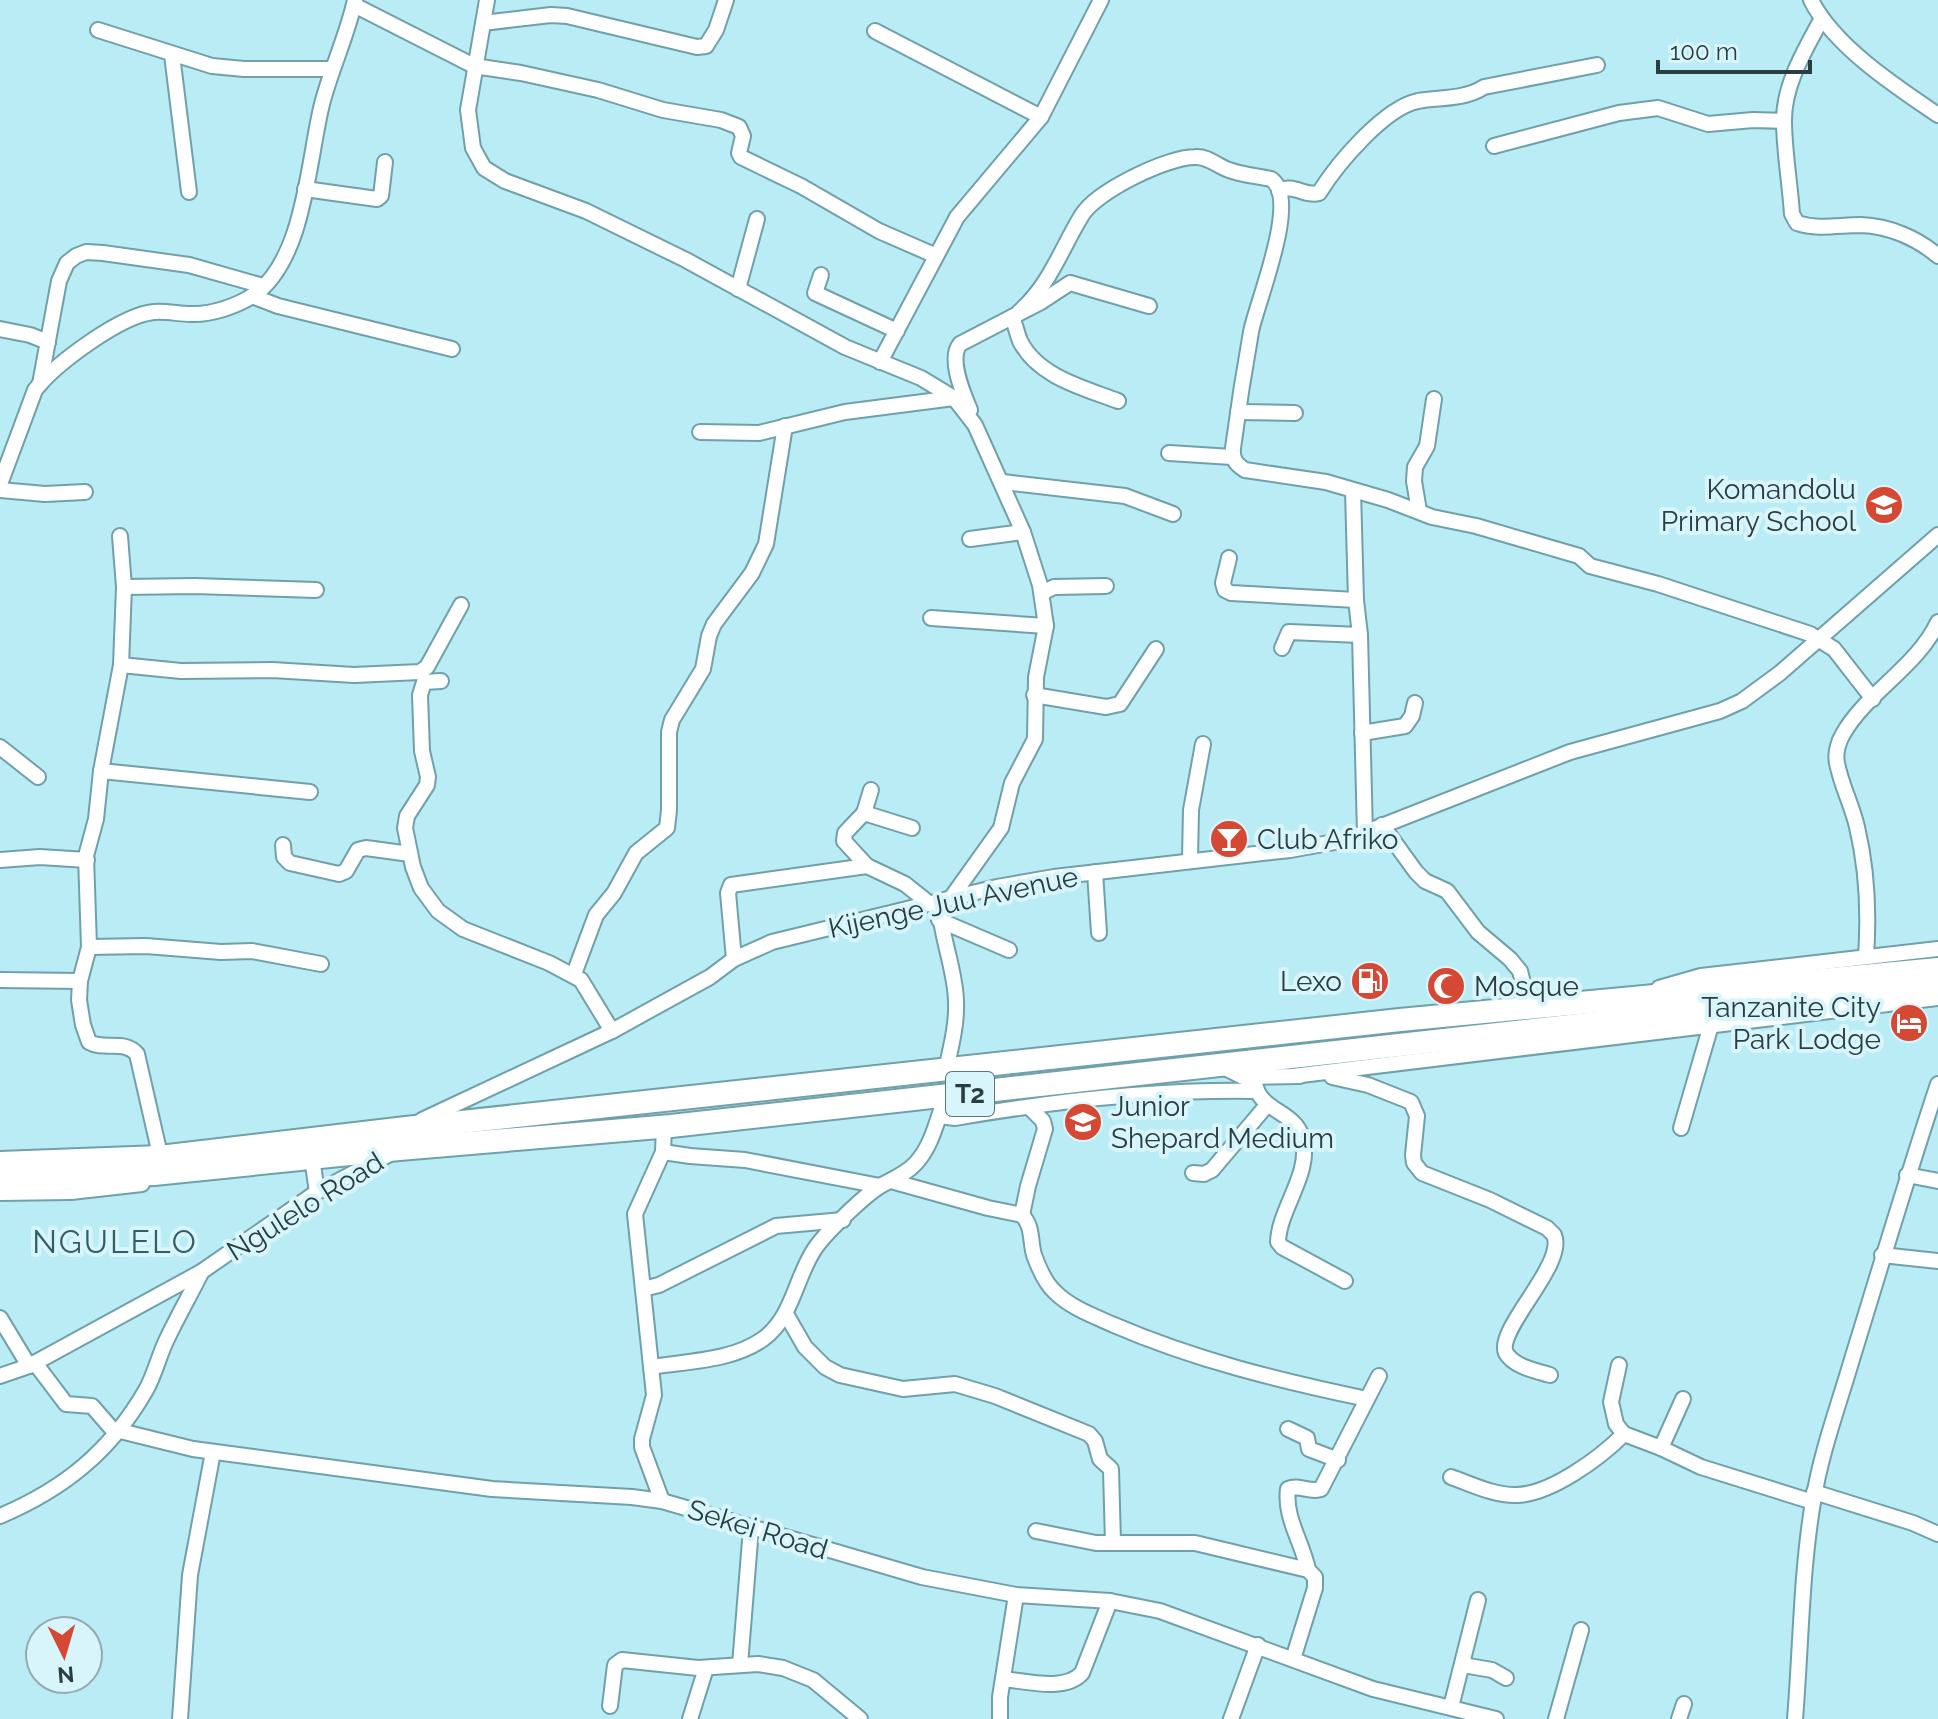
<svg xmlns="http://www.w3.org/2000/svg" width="1938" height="1719" font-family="Raleway,sans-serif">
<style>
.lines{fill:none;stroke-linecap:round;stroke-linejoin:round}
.minor-casing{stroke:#70a0a9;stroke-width:18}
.highway-casing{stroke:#70a0a9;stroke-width:26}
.minor{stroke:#fff;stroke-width:14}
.highway{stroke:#fff;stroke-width:22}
.labels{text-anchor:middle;stroke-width:8;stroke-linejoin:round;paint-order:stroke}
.shield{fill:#d8f5fb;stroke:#5e757a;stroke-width:2}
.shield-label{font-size:26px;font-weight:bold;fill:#2a3e42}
.poi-label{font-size:28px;fill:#2a3e42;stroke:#d8f5fb;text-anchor:end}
.street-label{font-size:28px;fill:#2a3e42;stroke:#d8f5fb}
.quarter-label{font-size:32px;letter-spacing:2px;fill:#305f68;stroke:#d8f5fb}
</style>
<rect width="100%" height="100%" fill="#baecf6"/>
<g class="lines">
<defs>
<g id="minor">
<path d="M487,0L468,110L473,148L484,168L505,181L586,211L686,260L845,347L921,378L954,398L975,425L1023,532L1040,585L1046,626L1036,677L1035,739L1012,783L1001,828L951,898"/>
<path d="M1811,0C1834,46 1895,86 1938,115"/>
<path d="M354,5L474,66L521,73L598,90L663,110L721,120L739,127L743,136L739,153L741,157L801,186L879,231L934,255"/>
<path d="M1821,20C1805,50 1784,84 1784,120C1784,151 1790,183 1792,214L1797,223C1818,230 1839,225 1861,225C1889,226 1917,238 1938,256"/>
<path d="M483,23L551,15L567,16L697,47L706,46L716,30L726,0"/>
<path d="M98,30L212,66L244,69H332"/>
<path d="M875,31L1041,117"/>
<path d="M172,55L189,192"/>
<path d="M1494,146L1619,113L1658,108L1708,124L1753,120L1784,121"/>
<path d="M305,189L377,199L381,196L385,162"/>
<path d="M1279,191C1293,183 1305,197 1319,193C1337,164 1384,108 1418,101C1440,97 1464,100 1484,87L1597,65"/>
<path d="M821,275L815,293L897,331"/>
<path d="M738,289L757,219"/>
<path d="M252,296L278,306L452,349"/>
<path d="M1019,312C1050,285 1061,249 1082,215C1097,191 1167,157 1195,157C1208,156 1217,166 1229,170C1242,175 1257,176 1271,179C1301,198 1256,304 1251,332C1244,371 1238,410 1233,448C1232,460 1236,464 1245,470L1326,482L1388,500L1432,517L1476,526L1579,556L1590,566L1658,584L1810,634L1834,649L1873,699"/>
<path d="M1012,317C1015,324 1017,333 1020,341C1038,377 1084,388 1118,401"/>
<path d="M0,329L30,335L48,342"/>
<path d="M880,362L957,217L1041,117L1101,0"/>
<path d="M40,384L59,281L67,263L76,256L86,252L103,253L189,265L263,286"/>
<path d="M970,410C963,393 948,359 960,344L1041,302L1070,283L1149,306"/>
<path d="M1238,412L1295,413"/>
<path d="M700,432L759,433L845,412L954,398"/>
<path d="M1169,453L1232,457"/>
<path d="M1003,482L1125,496L1173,514"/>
<path d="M0,484L35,390C55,364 121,315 154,312C167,311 179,314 191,314C211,315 237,306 254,295C305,259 308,160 322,104C331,69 347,36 355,0"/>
<path d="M0,490L45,494L85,492"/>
<path d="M1353,491L1356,600L1360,635L1365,834"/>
<path d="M1419,511L1414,481L1415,467L1427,446L1434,399"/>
<path d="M120,536L124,587L121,665L101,771L96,819L86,856L89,947L80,981L79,1000L83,1025L89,1042C104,1051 124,1039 137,1054L158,1146"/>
<path d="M970,539L1023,532"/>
<path d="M1229,558L1223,583L1225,590L1231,593L1356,600"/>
<path d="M124,587L195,586L316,590"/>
<path d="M1042,593L1054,587L1106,586"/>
<path d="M931,618L1046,626"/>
<path d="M1282,648L1289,632L1360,635"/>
<path d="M121,665L181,671L272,670L354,675L420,672L427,667L461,605"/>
<path d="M441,681L424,682L420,695L422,751L428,777L427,785L407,816L405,828L413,867L421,888L438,911L463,929L549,963L581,980L612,1031"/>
<path d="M1034,695L1106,707L1120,704L1156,649"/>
<path d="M1362,733L1405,726L1412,716L1415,703"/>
<path d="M0,747L38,777"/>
<path d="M101,771L310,792"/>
<path d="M871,790L864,813L845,833L844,841L867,866L905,884L930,904"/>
<path d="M864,813L912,828"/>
<path d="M1382,825L1416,872L1425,881L1447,891L1478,932L1510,959L1520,971L1529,1007"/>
<path d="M283,845L284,857L290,863L339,874L346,871L358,850L366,848L410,854"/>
<path d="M1190,859L1191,810L1203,744"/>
<path d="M0,860L40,857L87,860"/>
<path d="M1095,872L1099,933"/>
<path d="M939,901C940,936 955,967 956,1001C957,1024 951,1047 946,1070"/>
<path d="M939,920L1009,950"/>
<path d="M89,947L146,946L221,952L252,951L321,964"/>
<path d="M1866,956C1869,913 1867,869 1857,827C1852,805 1841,785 1837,763C1835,754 1838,742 1843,734C1867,692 1917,667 1938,622"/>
<path d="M734,959L728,893L731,885L867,866"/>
<path d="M574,974L596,915L614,893L636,853L667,828L669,810V732L672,720L703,669L709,636L714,624L752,573L766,544L785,426"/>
<path d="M0,980L80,981"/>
<path d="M1659,988L1701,976L1938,949"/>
<path d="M1219,1065L1243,1077L1300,1076"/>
<path d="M1293,1076L1938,998"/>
<path d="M1332,1077L1368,1085L1411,1102L1417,1116L1413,1155L1414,1163L1422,1173L1490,1200L1547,1228L1554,1235C1567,1264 1495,1330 1506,1353C1514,1367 1537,1371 1550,1375"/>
<path d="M1255,1082C1258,1111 1294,1110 1302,1137C1313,1172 1279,1208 1278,1242L1282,1247L1345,1281"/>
<path d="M940,1116L955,1118C1054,1101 1155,1089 1256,1091"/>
<path d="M422,1120L612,1031L710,977L734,959L772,942L997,887L1054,877L1290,850L1346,840L1570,752L1720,711L1742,701L1780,673L1938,535"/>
<path d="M1681,1128L1711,1025"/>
<path d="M663,1152L690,1156L745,1160L880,1186"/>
<path d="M312,1158L317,1192"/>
<path d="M1193,1173L1204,1174L1212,1170L1267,1105"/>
<path d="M1907,1175L1938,1181"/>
<path d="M891,1181L988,1208L1022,1215C1033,1226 1030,1241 1034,1255C1038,1266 1046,1284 1055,1292C1071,1308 1094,1316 1114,1325C1195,1360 1281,1381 1367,1399"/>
<path d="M0,1193L71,1192L142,1184"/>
<path d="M1022,1215L1028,1186L1045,1129L1043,1121L1030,1108"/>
<path d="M1882,1255L1938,1261"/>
<path d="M643,1289L659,1285L776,1226L843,1220"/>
<path d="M786,1314L805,1347L825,1367L840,1375L903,1389L955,1384L995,1396L1089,1434L1095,1441L1100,1459L1111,1469L1113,1543"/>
<path d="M0,1318L29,1366"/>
<path d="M35,1363L66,1404L92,1406L112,1429L193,1449L492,1489L632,1497L662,1501L922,1577L1016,1595L1110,1601L1160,1611L1373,1689L1496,1719"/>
<path d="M1619,1365L1611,1402L1616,1424L1624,1434L1661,1448L1701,1467L1813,1502"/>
<path d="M651,1367C689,1361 732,1361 763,1339C793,1317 795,1279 814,1250C824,1234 864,1196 880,1186C893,1179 906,1174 916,1163C933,1144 937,1119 946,1096"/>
<path d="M0,1376L29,1366L201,1272L317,1192L388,1155"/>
<path d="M1288,1429L1307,1438L1309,1449L1338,1460"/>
<path d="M1661,1448L1683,1399"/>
<path d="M1451,1477C1471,1484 1495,1496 1517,1495C1551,1494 1600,1458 1624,1434"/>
<path d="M1814,1492L1913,1523L1938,1534"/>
<path d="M662,1501L642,1447V1439L654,1395L635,1214L663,1152L664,1127"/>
<path d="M0,1516C64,1489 111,1451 146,1390C155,1374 159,1355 167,1339C178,1316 190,1295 201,1273"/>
<path d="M1036,1531L1096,1543H1195L1308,1570L1315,1577V1588L1293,1659"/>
<path d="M1308,1570C1303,1543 1284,1518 1288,1489C1299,1484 1310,1493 1321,1489L1379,1376"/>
<path d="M740,1665L751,1528"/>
<path d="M1463,1665L1492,1670L1506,1678"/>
<path d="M1003,1679C1026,1681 1065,1692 1082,1673L1110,1601"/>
<path d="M610,1706L615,1665L622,1660L698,1668L758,1664L783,1668L813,1680L860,1719"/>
<path d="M1451,1707L1478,1600"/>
<path d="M180,1719L190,1575L213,1452"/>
<path d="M690,1719L706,1668"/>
<path d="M1000,1719V1697L1016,1595"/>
<path d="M1231,1719L1258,1645"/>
<path d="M1556,1719L1581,1630"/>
<path d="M1679,1719L1684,1704"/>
<path d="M1795,1719C1801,1646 1801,1574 1813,1502C1821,1452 1839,1404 1853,1356C1881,1265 1908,1174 1938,1084"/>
</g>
<g id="highway">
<path d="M0,1163L160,1157L406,1128L1400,1020L1938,969"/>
<path d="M0,1180L154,1174L399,1149L671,1126L1938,985"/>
</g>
</defs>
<use href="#minor" class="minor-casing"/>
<use href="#highway" class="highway-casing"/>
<use href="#minor" class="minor"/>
<use href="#highway" class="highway"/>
</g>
<defs>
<symbol id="school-disc" viewBox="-11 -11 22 22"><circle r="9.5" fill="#d54834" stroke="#d8f5fb"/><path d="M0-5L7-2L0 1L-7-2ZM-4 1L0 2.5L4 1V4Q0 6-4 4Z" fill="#fff"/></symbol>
<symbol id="bar-disc" viewBox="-11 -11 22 22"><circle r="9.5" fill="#d54834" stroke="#d8f5fb"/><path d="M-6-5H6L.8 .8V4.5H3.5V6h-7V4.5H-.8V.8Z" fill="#fff"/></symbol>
<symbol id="fuel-disc" viewBox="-11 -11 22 22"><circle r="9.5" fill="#d54834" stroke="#d8f5fb"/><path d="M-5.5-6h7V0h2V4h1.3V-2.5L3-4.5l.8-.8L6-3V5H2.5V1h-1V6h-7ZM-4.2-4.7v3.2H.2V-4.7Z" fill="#fff"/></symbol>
<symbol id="mosque-disc" viewBox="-11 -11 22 22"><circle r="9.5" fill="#d54834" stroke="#d8f5fb"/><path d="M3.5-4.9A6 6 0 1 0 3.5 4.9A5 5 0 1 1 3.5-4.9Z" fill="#fff"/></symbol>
<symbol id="hotel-disc" viewBox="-11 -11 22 22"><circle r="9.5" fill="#d54834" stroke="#d8f5fb"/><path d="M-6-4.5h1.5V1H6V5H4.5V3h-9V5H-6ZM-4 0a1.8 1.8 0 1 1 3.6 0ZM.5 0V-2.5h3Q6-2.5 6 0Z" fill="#fff"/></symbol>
</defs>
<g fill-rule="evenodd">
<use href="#school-disc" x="1862" y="483" width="44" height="44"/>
<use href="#bar-disc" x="1207" y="817" width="44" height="44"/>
<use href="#fuel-disc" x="1348" y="959" width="44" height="44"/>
<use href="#mosque-disc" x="1424" y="964" width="44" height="44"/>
<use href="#hotel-disc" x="1887" y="1001" width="44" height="44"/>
<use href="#school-disc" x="1061" y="1100" width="44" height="44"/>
</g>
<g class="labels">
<rect class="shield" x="946" y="1072" width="48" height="44" rx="6"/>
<g class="shield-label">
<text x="970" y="1103">T2</text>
</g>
<g class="poi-label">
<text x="1856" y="499">Komandolu<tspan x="1856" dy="32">Primary School</tspan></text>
<text x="1257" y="849" text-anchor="start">Club Afriko</text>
<text x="1342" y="991">Lexo</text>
<text x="1474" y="996" text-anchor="start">Mosque</text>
<text x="1881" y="1017">Tanzanite City<tspan x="1881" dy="32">Park Lodge</tspan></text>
<text x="1111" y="1116" text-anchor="start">Junior<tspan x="1111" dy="32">Shepard Medium</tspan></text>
</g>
<g class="street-label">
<text transform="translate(953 902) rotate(-12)" y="10">Kijenge Juu Avenue</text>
<text transform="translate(305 1206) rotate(-32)" y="10">Ngulelo Road</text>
<text transform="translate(758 1529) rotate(17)" y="10">Sekei Road</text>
</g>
<g class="quarter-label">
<text x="115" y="1253">NGULELO</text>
</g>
</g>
<g transform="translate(64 1655) rotate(175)"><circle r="38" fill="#d8f5fb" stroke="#92acb1" stroke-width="2"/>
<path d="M0-6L14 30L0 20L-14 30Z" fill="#d54834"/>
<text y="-12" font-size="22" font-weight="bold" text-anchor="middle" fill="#2a3e42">N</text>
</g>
<path d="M1658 60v12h152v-12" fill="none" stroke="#2a3e42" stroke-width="4"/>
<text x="1670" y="60" font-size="24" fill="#2a3e42" stroke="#d8f5fb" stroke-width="6" paint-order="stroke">100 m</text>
</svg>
